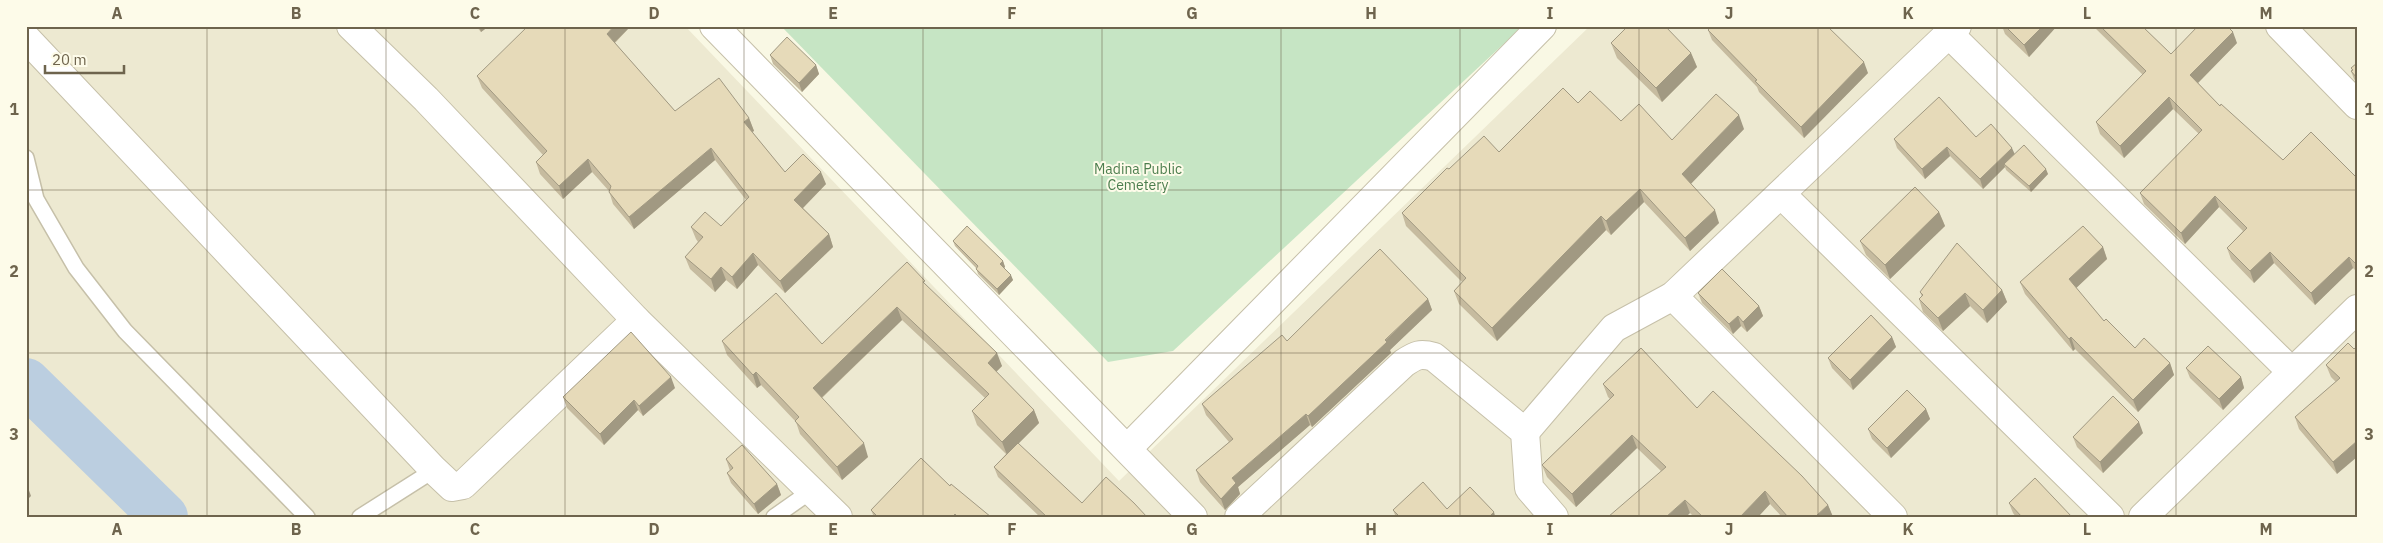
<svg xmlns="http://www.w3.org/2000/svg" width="2383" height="543" font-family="'IBM Plex Sans',sans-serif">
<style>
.residential{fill:#ede9d1}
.green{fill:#c6e5c4}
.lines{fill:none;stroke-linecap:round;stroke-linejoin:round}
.river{stroke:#bbcee0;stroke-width:48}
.service-casing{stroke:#c6c0a9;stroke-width:18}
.minor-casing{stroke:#c6c0a9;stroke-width:30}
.service{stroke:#fff;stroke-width:15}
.minor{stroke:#fff;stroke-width:28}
.wall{fill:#c6bb9f}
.shaded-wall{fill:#a19982}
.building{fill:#e6dab9;stroke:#a19982}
.grid{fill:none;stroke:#6e644d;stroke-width:1;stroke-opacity:0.55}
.labels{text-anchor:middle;stroke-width:4;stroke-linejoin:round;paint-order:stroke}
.park-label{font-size:14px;fill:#4c7e4e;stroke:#fdfbe9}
.neatline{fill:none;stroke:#6e644d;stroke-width:2}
.grid-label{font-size:16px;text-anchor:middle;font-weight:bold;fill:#6e644d}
</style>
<rect width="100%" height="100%" fill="#f9f8e4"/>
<path class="residential" d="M26,26H685L1119,481L1590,26H2357V517H26Z"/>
<path class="green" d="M781,26H1523L1173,351L1108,362Z"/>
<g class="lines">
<path class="river" d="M26,382L164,517"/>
<defs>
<g id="service">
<path d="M26,158L36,199L76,268L125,331L307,517"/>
<path d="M360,517L434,470"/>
<path d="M774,517L811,491"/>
</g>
<g id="minor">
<path d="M351,26L426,99L636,320L838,517"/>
<path d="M714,26L1193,517"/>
<path d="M2280,26L2357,105"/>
<path d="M1949,34L2291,371"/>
<path d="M26,38L434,470L452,487L463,485L636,320"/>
<path d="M1781,194L2110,517"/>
<path d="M1673,296L1893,517"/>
<path d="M1525,432L1614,328L1673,296L1957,26"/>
<path d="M1128,448L1542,26"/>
<path d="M1239,517L1404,363C1416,355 1420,353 1434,357L1525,432L1529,488L1554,517"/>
<path d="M2143,517L2357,309"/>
</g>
</defs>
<use href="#service" class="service-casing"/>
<use href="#minor" class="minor-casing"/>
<use href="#service" class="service"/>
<use href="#minor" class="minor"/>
</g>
<g class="wall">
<path d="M476,26H489L481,32Z"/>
<path d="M2002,26H2057L2029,57L2005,34Z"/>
<path d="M2093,26H2142L2171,54L2237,43L2198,83L2220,106L2283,160L2356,177L2357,176V272L2353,268L2315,305L2274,263L2254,283L2231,259L2227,248L2243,231L2219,207L2185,244L2144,204L2140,193L2199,134L2173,109L2124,158L2100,134L2096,122L2143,75Z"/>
<path d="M628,29L615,43L675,111L749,118L754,131L752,132L785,172L826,184L803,208L829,234L833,247L785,293L758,265L737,289L726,280L715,292L690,269L685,257L698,242L696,239L691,227L721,226L746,200L715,160L634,229L613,204L609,191L592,172L563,199L540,174L536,162L543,155L482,88L477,76Z"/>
<path d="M1708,30L1868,73L1804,138L1759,92L1757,87L1712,40Z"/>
<path d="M1611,43L1691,53L1697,67L1662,102L1617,58Z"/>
<path d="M770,55L816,65L819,74L802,92L773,64Z"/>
<path d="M2357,63V83L2354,79L2351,71L2352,70L2351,68Z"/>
<path d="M1578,103L1621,121L1672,140L1744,129L1690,184L1719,223L1690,251L1644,202L1611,235L1606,230L1497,341L1459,304L1454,291L1462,282L1406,226L1402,213L1449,169L1499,152Z"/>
<path d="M1976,137L2015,154L2048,174L2031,192L2006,170L2005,167L1983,189L1950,156L1925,179L1897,148L1894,139Z"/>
<path d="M1939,212L1945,226L1890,279L1866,255L1860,241Z"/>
<path d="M953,241L1003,261L1005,267L1004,268L1013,280L999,295L978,274L976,268L955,246Z"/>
<path d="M2103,247L2107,259L2076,288L2104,321L2135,348L2170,363L2174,375L2138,412L2075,349L2073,351L2025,294L2020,282Z"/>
<path d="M927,286L1002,366L996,372L1034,410L1039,423L1018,444L1082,503L1147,517H1040L998,477L994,467L1006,454L977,425L972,411L985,398L902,320L822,398L868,457L842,480L800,434L796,422L761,385L757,388L727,355L722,341L822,344Z"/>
<path d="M2002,290L2007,302L1987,323L1970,306L1943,331L1923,312L1919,299L1922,297L1920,292Z"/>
<path d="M1698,293L1759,306L1763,316L1747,332L1741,326L1733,334L1702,303Z"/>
<path d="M1428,299L1432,310L1390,350L1391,353L1312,427L1310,425L1238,487L1240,494L1225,510L1200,482L1196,470L1229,442L1206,415L1202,404L1287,341Z"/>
<path d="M1892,337L1896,347L1853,390L1832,368L1828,358Z"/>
<path d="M2348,343L2337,474L2299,429L2295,417L2336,382L2331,377L2326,365Z"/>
<path d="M2186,368L2241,377L2244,388L2223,410L2190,378Z"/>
<path d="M1603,384L1697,408L1828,505L1833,517H1782L1770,504L1758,517H1694L1690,513L1661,471L1637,448L1576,507L1547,477L1542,465L1610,399L1608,397Z"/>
<path d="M675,388L643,416L638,410L604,445L567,408L563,397Z"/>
<path d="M1926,409L1930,419L1891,458L1872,439L1868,429Z"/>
<path d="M2143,433L2103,473L2077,447L2073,437Z"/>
<path d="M726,459L777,484L781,495L758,514L731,483L727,473L730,471Z"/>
<path d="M950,486L991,517H874L871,510Z"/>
<path d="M2009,503L2072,517H2016L2013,513Z"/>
<path d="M1447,509L1494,512L1495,517H1396L1393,510Z"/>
</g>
<g class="shaded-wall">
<path d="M479,26H489L481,32Z"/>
<path d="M614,26H627L628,29L611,46L607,34Z"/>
<path d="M2043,26H2057L2029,57L2024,45Z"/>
<path d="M2233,32L2237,43L2194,87L2190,75Z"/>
<path d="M1691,53L1697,67L1662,102L1656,88Z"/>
<path d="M1864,62L1868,73L1804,138L1801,127Z"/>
<path d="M816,65L819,74L802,92L799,83Z"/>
<path d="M2169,97L2173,109L2124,158L2120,146Z"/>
<path d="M1739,115L1744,129L1687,188L1682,174Z"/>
<path d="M749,118L754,131L748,134L744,122Z"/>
<path d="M1947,147L1950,156L1925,179L1922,169Z"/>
<path d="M711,148L715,160L634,229L629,217Z"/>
<path d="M2012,148L2016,157L2004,164L2005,167L1983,189L1980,179Z"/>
<path d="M588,159L592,172L563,199L559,186Z"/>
<path d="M2046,169L2048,174L2031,192L2029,186Z"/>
<path d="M821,172L826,184L799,212L794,200Z"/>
<path d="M1640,189L1644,202L1611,235L1606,221Z"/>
<path d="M2215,196L2219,207L2185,244L2181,233Z"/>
<path d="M1715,210L1719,223L1690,251L1685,238Z"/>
<path d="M1939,212L1945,226L1890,279L1885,265Z"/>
<path d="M1601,216L1606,230L1497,341L1492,328Z"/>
<path d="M829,234L833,247L785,293L780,281Z"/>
<path d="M2103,247L2107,259L2073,291L2069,279Z"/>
<path d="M2270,252L2274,263L2254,283L2250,271Z"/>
<path d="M753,253L758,265L737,289L732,277Z"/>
<path d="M2349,257L2353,268L2315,305L2311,293Z"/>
<path d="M1003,261L1005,267L1002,270L1000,264Z"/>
<path d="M721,267L726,280L715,292L711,279Z"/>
<path d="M1011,275L1013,280L999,295L997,289Z"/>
<path d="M2002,290L2007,302L1987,323L1983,310Z"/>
<path d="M1965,293L1970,306L1943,331L1938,318Z"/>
<path d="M1428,299L1432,310L1390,350L1391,353L1312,427L1308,416Z"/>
<path d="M1759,306L1763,316L1747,332L1743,322Z"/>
<path d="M897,307L902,320L818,401L813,388Z"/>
<path d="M1738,316L1741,326L1733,334L1729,324Z"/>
<path d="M1892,337L1896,347L1853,390L1850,380Z"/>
<path d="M2071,337L2075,349L2073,351L2069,339Z"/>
<path d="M997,353L1002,366L992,376L988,363Z"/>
<path d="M2170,363L2174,375L2138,412L2133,400Z"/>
<path d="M756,372L761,385L757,388L753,375Z"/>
<path d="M671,377L675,388L643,416L639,406Z"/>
<path d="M2241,377L2244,388L2223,410L2219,399Z"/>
<path d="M634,400L638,410L604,445L600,434Z"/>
<path d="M1926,409L1930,419L1891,458L1887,448Z"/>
<path d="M1034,410L1039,423L1007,455L1002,442Z"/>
<path d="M1306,414L1310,425L1238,487L1240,494L1225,510L1221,499L1232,478Z"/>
<path d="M2139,422L2143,433L2103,473L2100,462Z"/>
<path d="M1632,435L1637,448L1576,507L1572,494Z"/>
<path d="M2357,441V457L2337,474L2333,462Z"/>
<path d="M864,443L868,457L842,480L837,467Z"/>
<path d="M26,482L31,496L26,501Z"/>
<path d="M777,484L781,495L758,514L754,504Z"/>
<path d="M1765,491L1770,504L1758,517H1740Z"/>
<path d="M1685,500L1690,513L1686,517H1666Z"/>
<path d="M1828,505L1833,517H1815Z"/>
<path d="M1494,512L1495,517H1489Z"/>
</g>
<g class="building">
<path d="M528,26H614L607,34L675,111L719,78L749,118L744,122L785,172L803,154L821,172L794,200L829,234L780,281L753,253L732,277L721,267L711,279L685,257L703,237L691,227L705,212L721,226L749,197L711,148L629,217L609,192L611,186L588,159L559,186L536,162L547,151L477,76Z"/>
<path d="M1628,26H1665L1691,53L1656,88L1611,43Z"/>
<path d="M1712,26H1827L1864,62L1801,127L1755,81L1757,80L1708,30Z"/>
<path d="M2005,26H2043L2024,45Z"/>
<path d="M2100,26H2142L2171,54L2198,26H2227L2233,32L2190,75L2220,106L2221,104L2283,160L2311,132L2356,177L2357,176V265L2349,257L2311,293L2270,252L2250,271L2227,248L2247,228L2215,196L2181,233L2140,193L2202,130L2169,97L2120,146L2096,122L2146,71Z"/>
<path d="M787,37L816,65L799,83L770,55Z"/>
<path d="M2357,63V78L2351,71L2353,70L2351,68Z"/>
<path d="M1563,88L1578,103L1590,91L1621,121L1639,104L1672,140L1716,94L1739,115L1682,174L1715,210L1685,238L1640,189L1606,221L1601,216L1492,328L1454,291L1466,278L1402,213L1447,168L1449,169L1484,136L1499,152Z"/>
<path d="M1939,97L1976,137L1991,124L2012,148L1980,179L1947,147L1922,169L1894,139Z"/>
<path d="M2024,145L2046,169L2029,186L2004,164Z"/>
<path d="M1915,187L1939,212L1885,265L1860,241Z"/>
<path d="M967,226L1003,261L1000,264L1011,275L997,289L976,269L978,266L953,241Z"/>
<path d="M2083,226L2103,247L2069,279L2104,321L2106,319L2135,348L2144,338L2170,363L2133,400L2071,337L2069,339L2020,282Z"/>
<path d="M1957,243L2002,290L1983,310L1965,293L1938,318L1919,299L1923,295L1920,292Z"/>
<path d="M1380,249L1428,299L1385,340L1387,342L1308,416L1306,414L1232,478L1236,483L1221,499L1196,470L1233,439L1202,404L1282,335L1287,341Z"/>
<path d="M907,262L925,281L923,282L997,353L988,363L1034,410L1002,442L972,411L989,394L897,307L813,388L864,443L837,467L795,421L799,417L756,372L753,375L722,341L776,293L822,344Z"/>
<path d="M1722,269L1759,306L1743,322L1738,316L1729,324L1698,293Z"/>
<path d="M1871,315L1892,337L1850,380L1828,358Z"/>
<path d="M631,332L671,377L639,406L634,400L600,434L563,397Z"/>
<path d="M2348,343L2354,349L2357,346V441L2333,462L2295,417L2340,378L2326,365Z"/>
<path d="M2208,346L2241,377L2219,399L2186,368Z"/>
<path d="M1641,348L1697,408L1713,391L1802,476L1828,505L1815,517H1788L1765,491L1740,517H1703L1685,500L1666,517H1608L1666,467L1632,435L1572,494L1542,465L1614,395L1603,384Z"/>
<path d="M1907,390L1926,409L1887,448L1868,429Z"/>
<path d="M2113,396L2139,422L2100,462L2073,437Z"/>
<path d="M1018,443L1082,503L1106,477L1134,503L1147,517H1047L994,467Z"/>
<path d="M742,445L777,484L754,504L727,473L733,468L726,459Z"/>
<path d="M921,458L950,486L951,484L991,517H958L955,514L952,517H878L871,510Z"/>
<path d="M2035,478L2072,517H2022L2009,503Z"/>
<path d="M1423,482L1447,509L1470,487L1494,512L1489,517H1400L1393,510Z"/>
</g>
<path class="grid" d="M207,26V517M386,26V517M565,26V517M744,26V517M923,26V517M1102,26V517M1281,26V517M1460,26V517M1639,26V517M1818,26V517M1997,26V517M2176,26V517M26,190H2357M26,353H2357"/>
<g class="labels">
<g class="park-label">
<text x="1138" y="174">Madina Public<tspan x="1138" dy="16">Cemetery</tspan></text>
</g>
</g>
<rect width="2383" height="543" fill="none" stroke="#fdfbe9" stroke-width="55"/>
<path d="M45 65v8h79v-8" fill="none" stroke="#6e644d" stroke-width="2.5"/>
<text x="52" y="65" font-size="15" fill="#6e644d" stroke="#fdfbe9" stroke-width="4" paint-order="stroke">20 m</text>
<rect x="28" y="28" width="2328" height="488" class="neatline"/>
<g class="grid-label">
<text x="117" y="19">A</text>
<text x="296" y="19">B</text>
<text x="475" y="19">C</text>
<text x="654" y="19">D</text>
<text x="833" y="19">E</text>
<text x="1012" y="19">F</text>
<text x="1192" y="19">G</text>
<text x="1371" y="19">H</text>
<text x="1550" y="19">I</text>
<text x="1729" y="19">J</text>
<text x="1908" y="19">K</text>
<text x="2087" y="19">L</text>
<text x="2266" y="19">M</text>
<text x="14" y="115">1</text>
<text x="2369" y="115">1</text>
<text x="14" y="277">2</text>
<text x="2369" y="277">2</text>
<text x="14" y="440">3</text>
<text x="2369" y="440">3</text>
<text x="117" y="535">A</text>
<text x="296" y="535">B</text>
<text x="475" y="535">C</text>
<text x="654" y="535">D</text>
<text x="833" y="535">E</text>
<text x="1012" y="535">F</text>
<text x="1192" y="535">G</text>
<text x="1371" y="535">H</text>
<text x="1550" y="535">I</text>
<text x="1729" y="535">J</text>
<text x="1908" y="535">K</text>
<text x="2087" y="535">L</text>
<text x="2266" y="535">M</text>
</g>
</svg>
